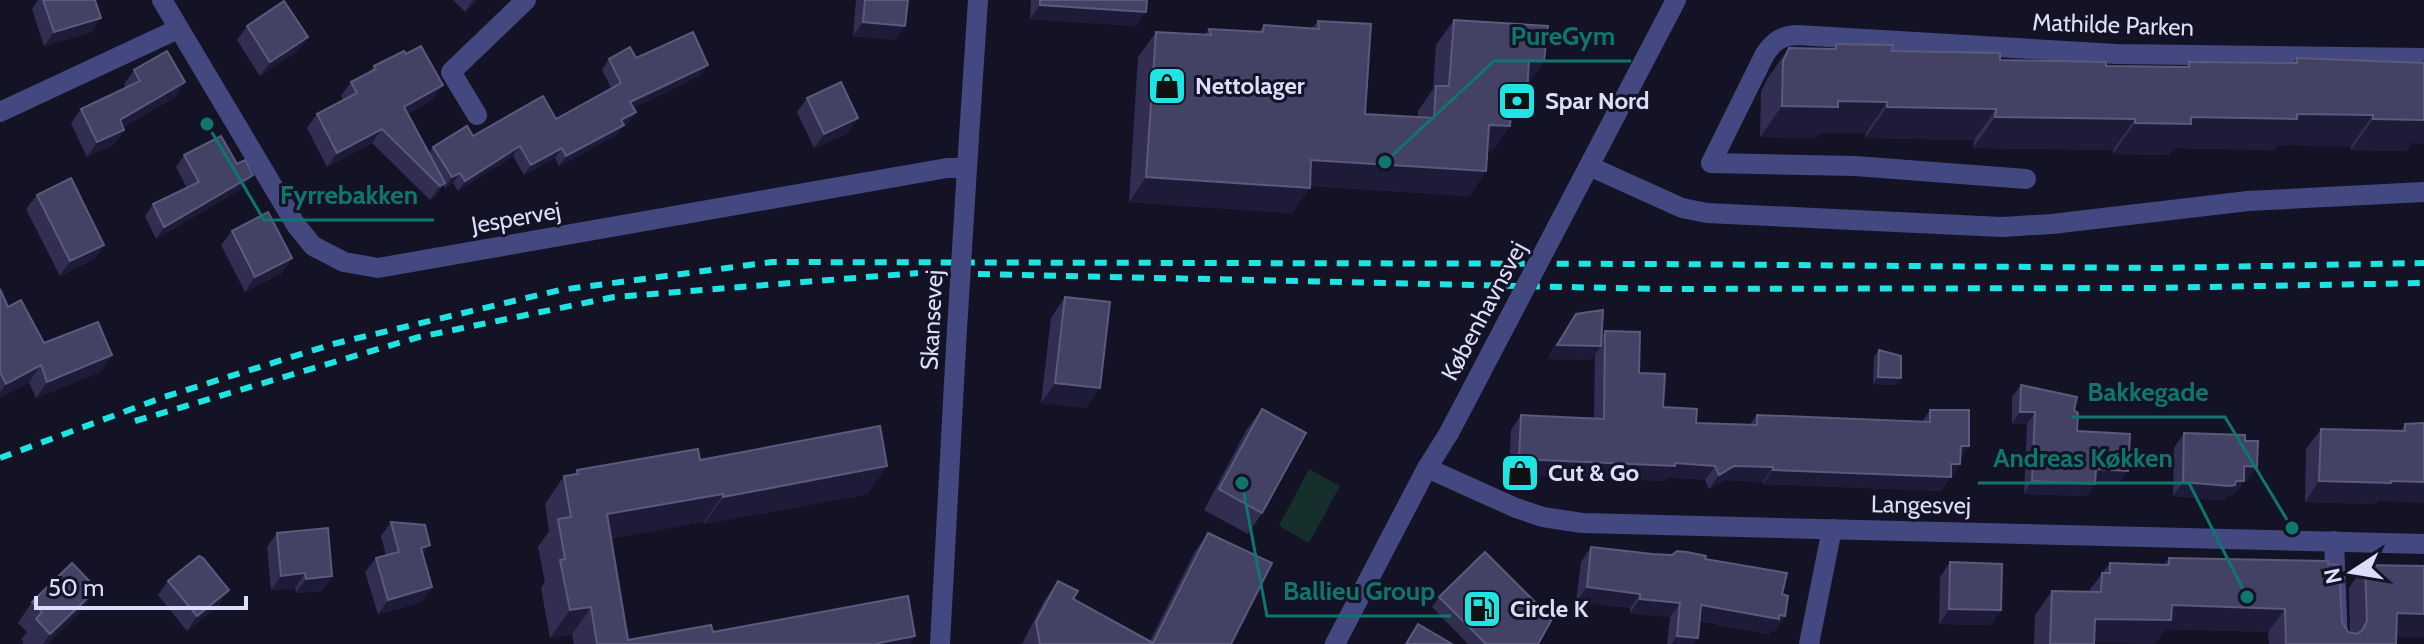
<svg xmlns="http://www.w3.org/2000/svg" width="2424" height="644" font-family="Cabin,sans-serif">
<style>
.green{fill:#162f2c}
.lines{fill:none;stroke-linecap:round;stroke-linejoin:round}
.minor{stroke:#434880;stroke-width:20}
.rail{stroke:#1fe4e2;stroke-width:6;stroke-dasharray:12 10;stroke-linecap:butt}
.minor-bridge{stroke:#434880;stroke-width:20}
.wall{fill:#312e52}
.shaded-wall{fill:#1e1b39}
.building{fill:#434164;stroke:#5b597c;stroke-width:2}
.labels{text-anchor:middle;stroke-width:6;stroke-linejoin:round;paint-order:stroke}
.street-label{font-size:24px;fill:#dcdcfb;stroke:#141326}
.poi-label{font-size:24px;font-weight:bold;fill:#dcdcfb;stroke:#141326;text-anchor:start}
.leader{fill:none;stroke:#0f766e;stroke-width:3}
.callout-dot{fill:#0f766e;stroke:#141326;stroke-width:3}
.callout-label{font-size:26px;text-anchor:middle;font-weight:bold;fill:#0f766e;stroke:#141326;stroke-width:6;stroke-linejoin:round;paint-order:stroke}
</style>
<rect width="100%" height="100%" fill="#141326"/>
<path class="green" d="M1309,469L1340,486L1309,543L1279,526Z"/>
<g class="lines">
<g class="minor">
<path d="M162,0L296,225L313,246L344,262L378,268L947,168H967L978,0"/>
<path d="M1676,0L1589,166L1682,208L1707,213L2002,227L2052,224L2248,201L2424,192"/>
<path d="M0,112L178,29"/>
<path d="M477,115L451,72L526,0"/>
<path d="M2026,179L1855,166L1711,163L1765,54C1774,41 1781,36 1797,35L2116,54L2424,58"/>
<path d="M1427,468L1516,508L1543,517L1582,523L2424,544"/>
<path d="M2334,541L2338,644"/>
<path d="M940,644L956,346"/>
<path d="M1335,644L1427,468L1449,433"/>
<path d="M1809,644L1832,529"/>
</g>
<g class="rail">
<path d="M978,274L1657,289L2149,288L2424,283"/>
<path d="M135,421L419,337L614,297L918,273"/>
<path d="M0,458L164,397L333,344L560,290L772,262L1658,264L2161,268L2424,263"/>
</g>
<g class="minor-bridge">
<path d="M956,346L967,168"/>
<path d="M1449,433L1589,166"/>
</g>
</g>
<g class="wall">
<path d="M38,0H43L92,32L44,46L32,9Z"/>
<path d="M453,0H477L465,12Z"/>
<path d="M856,0H908L895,40L853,36Z"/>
<path d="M1031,0H1147L1136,26L1030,19Z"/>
<path d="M1454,20L1544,61L1528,84L1527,94L1510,118V126L1492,151H1488L1486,171L1469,196L1310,186L1292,213L1129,202L1138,57L1156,32L1205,34L1209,29L1259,32L1264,25L1312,28L1318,21L1365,114L1418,117V111L1433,89L1436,45Z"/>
<path d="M247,26L298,51L260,76L237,40Z"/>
<path d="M1836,44L1892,51L2000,60L2106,66L2185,67L2189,62L2293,63L2297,58L2421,63L2424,59V144L2411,143L2406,151L2351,150V146L2278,145L2275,150L2174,148L2169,155L2113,154V150L1973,148L1974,140L1865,138L1866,133H1820L1816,138L1760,137L1761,92L1767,79L1789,48L1832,49Z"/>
<path d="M636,58L701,75L633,108L629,123L623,126L616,135L559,166L555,158L524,175L513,156L458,191L453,183L445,188L443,185L435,197L430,200L372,143L327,167L307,128L317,114L343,100L341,96L351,82L369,73L374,66L433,99L407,114L429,154L433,147L473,136L556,119L611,88L602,70L609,59Z"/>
<path d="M134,70L185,82L175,97L123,127L124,130L114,144L87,157L71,123L81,109L126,88L124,84Z"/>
<path d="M807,98L848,133L814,148L797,112Z"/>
<path d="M184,155L237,164L244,187L156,239L145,216L153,204L187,188L176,167Z"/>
<path d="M37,195L104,245L94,259L60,276L26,209Z"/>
<path d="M232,231L282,273L245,292L221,245Z"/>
<path d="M0,289L8,307L44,343L112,355L100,372L36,398L29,382L0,397Z"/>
<path d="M1065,297L1086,408L1041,403L1051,318Z"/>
<path d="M1576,314L1601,337L1605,331L1663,407L1696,423L1750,424L1757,415L1922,422L1930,410L1960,458V464L1941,491L1763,484V482L1724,480L1709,489L1705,480L1668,477L1665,481L1509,474L1511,430L1521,415L1594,418L1595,353L1591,360L1547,359Z"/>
<path d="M1879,350L1901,378L1895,385L1873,384L1874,357Z"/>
<path d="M2021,385L2074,410L2077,431L2120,483L2095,481L2087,496L2024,494L2027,424H2012V397Z"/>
<path d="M1262,409V513L1248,534L1204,510L1247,429Z"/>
<path d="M2424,423L2376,504L2305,502L2306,449L2321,429L2400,431L2405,424Z"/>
<path d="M2184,433L2247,481H2244L2234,495H2228L2225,499L2219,500L2173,496L2174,448Z"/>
<path d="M700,460L868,494L704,524V522L611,538L628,640L713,632L915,636L910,644H574L572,634L550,638L541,588L545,582L538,547L549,531L545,504L564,476L574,475L577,470Z"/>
<path d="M391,522L423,556L422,602L378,614L365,572L376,558L386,555L381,536Z"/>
<path d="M277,533L332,576L322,591L296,593L295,588L271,590L267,547Z"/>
<path d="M1208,533L1231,644H1022L1044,601L1058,581L1073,599L1150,641L1194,553Z"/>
<path d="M1591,547L1705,559L1782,594L1785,616L1775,631L1771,630L1769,634L1699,621L1698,638L1693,644H1667L1670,617L1630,613V608L1576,602L1581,562Z"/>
<path d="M2169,558L2342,622L2348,632H2350L2349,588L2365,565L2424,637H2396V644H2269L2268,632L2166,629L2155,644L2094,642V644H2034L2035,615L2052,591L2088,592L2110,563L2164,565Z"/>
<path d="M1950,562L2001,610L1991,625L1939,624L1940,577Z"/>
<path d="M168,581L219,605L187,631L158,595Z"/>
<path d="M97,589L83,609L47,644H22L24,642L21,639L27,632L18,623L32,602Z"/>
<path d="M1439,597L1538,644H1468L1432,607Z"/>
</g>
<g class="shaded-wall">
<path d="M473,0H477L465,12Z"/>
<path d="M1040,5L1146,12L1136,26L1030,19Z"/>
<path d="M101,18L92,32L44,46L54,32Z"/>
<path d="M863,22L905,26L895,40L853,36Z"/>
<path d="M308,37L298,51L260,76L270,62Z"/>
<path d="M1529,60L1544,61L1527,86Z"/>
<path d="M708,65L701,75L623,113L630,102Z"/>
<path d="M185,82L175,97L110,134L120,120Z"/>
<path d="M443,85L433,99L394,121L404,107Z"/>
<path d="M1512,93L1527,94L1510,119Z"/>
<path d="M1838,101L1887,102L1866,133H1820L1816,138L1760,137L1782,106Z"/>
<path d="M1887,107L1996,109L1974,140L1865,138Z"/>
<path d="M636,112L629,123L623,126L616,135L559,166L566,156L621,120Z"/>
<path d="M2297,114L2373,115L2351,146L2278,145L2275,150L2174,148L2169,155L2113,154L2135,123L2191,117Z"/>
<path d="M1995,117L2135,119L2113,150L1973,148Z"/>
<path d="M858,118L848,133L814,148L824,134Z"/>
<path d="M2424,118V144L2411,143L2406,151L2351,150L2373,119Z"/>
<path d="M1489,125L1510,126L1492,151L1472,150Z"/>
<path d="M382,129L372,143L327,167L337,153Z"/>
<path d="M124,130L114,144L87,157L97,142Z"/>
<path d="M520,146L513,156L458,191L465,181Z"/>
<path d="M562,148L555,158L524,175L531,165Z"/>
<path d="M1311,160L1486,171L1469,196L1294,185Z"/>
<path d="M460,173L453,183L445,188L452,177Z"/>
<path d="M253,175L244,187L156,239L164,227Z"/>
<path d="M1146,177L1310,188L1292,213L1129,202Z"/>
<path d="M445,183L435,197L430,200L440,186Z"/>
<path d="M104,245L94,259L60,276L70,261Z"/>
<path d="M292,258L282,273L245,292L255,277Z"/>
<path d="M1557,345L1601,346L1591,360L1547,359Z"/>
<path d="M112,355L100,372L36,398L47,382Z"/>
<path d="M41,365L29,382L0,397V392L6,384Z"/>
<path d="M1878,377L1901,378L1895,385L1873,384Z"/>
<path d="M1055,383L1100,388L1086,408L1041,403Z"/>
<path d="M2020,412H2035L2027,424H2012Z"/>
<path d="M1961,446H1969L1959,460Z"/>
<path d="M1519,459L1675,463L1715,466L1705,480L1668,477L1665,481L1509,474Z"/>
<path d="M1960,464L1941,491L1763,484L1773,470Z"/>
<path d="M887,466L868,494L704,524L723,497Z"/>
<path d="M1734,466L1773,467L1763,482L1724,480L1709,489L1719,475Z"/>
<path d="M2244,466L2257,467L2247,481H2244L2234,495H2228L2225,499L2219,500L2173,496L2183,482Z"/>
<path d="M2096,469L2128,471L2120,483L2087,481Z"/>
<path d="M2032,481L2095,484L2087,496L2024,494Z"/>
<path d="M2319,481L2424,482V503L2378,501L2376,504L2305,502Z"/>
<path d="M723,494L704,522L587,542L607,514Z"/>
<path d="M430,545L420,560L421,548Z"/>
<path d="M305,573L295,588L271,590L281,576Z"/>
<path d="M332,576L322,591L296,593L306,579Z"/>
<path d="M432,587L422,602L378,614L388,600Z"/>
<path d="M1587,587L1640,594L1630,608L1576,602Z"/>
<path d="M97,589L83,609L47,644H43L50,634Z"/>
<path d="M229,590L219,605L187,631L197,616Z"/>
<path d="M1640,599L1680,603L1670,617L1630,613Z"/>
<path d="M1701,605L1785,616L1775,631L1771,630L1769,634L1691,619Z"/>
<path d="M2172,605L2285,609L2268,632L2166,629L2155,644L2079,642L2095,619Z"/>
<path d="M591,607L572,634L550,638L570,610Z"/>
<path d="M1949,609L2001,610L1991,625L1939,624Z"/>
<path d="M2397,613L2424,614V637H2380Z"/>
<path d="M915,636L910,644H874Z"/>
<path d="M1677,636L1698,638L1693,644H1671Z"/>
</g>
<g class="building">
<path d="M43,0H95L101,18L54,32Z"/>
<path d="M865,0H908L905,26L863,22Z"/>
<path d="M1040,0H1147L1146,12L1040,5Z"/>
<path d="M284,1L308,37L270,62L247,26Z"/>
<path d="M1454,20L1548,26L1544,61L1529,60L1527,94L1512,93L1510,126L1489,125L1486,171L1311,160L1310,188L1146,177L1156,32L1211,35L1209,29L1263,32L1264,25L1319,29L1318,21L1371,24L1365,114L1434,118L1436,86H1449Z"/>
<path d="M693,32L708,65L630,102L636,112L621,120L624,125L566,156L562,148L531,165L520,146L465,181L460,173L452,177L433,147L467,126L473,136L543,96L556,119L621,83L609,59L630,47L636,58Z"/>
<path d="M1836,44L1893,45L1892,51L2000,53V60L2106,62V66L2189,67V62L2297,63V58L2424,63V120L2373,119V115L2297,114V119L2191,117V124L2135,123V119L1995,117L1996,109L1887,107V102L1838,101V107L1782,106L1783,61L1789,48L1836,49Z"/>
<path d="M421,46L443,85L404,107L445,183L440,186L382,129L337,153L317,114L357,93L351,82L376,69L374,66L404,51L406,54Z"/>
<path d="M167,51L185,82L120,120L124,130L97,142L81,109L140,81L134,70Z"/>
<path d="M841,82L858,118L824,134L807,98Z"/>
<path d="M221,136L237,164L245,160L253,175L164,227L153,204L199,182L184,155Z"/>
<path d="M71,178L104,245L70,261L37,195Z"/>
<path d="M268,212L292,258L255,277L232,231Z"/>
<path d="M0,289L8,307L21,300L44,343L98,322L112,355L47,382L41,365L6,384L0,372Z"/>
<path d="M1065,297L1110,302L1100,388L1055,383Z"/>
<path d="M1603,310L1601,346L1557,345L1576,314Z"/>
<path d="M1605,331L1640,332L1639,373L1665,374L1663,407L1697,409L1696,423L1757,425V415L1930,422V410H1969V446H1961L1960,464H1951V477L1773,470V467L1734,466L1719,475L1715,466L1675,463V466L1519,459L1521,415L1604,419Z"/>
<path d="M1879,350L1901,356V378L1878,377Z"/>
<path d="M2021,385L2077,397L2074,410L2078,413L2077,431L2130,434L2128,471L2096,469L2095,484L2032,481L2035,412H2020Z"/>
<path d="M1262,409L1306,433L1262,513L1219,489Z"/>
<path d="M2424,423V482L2391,481V483L2319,481L2321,429L2405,431V424Z"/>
<path d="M880,426L887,466L723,497V494L607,514L628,640L711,625L713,632L908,596L915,636L874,644H597L591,607L570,610L560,560L565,559L558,519L571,517L564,476L578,474L577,470L698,449L700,460Z"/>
<path d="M2184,433L2245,435V441H2258L2257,467L2244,466V481H2236L2235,485L2229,486L2183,482Z"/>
<path d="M391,522L425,525L430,545L421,548L432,587L388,600L376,558L399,552Z"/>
<path d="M328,528L332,576L306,579L305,573L281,576L277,533Z"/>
<path d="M1208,533L1272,563L1231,644H1040L1036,622L1058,581L1078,591L1073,599L1153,643Z"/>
<path d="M1591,547L1652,554L1672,555L1677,551L1687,552L1706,556L1705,559L1787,573L1782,594L1788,596L1785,616L1779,615V619L1701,605L1698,638L1677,636L1680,603L1640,599V594L1587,587Z"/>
<path d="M1485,552L1552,619L1538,644H1486L1439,597Z"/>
<path d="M199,556L203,558L229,590L197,616L168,581Z"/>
<path d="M2169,558L2328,561V564L2339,565L2342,622L2348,632L2356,634L2362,631L2367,621L2365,565L2424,566V614L2397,613L2396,644H2286L2285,609L2172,605L2171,620L2095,619L2094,644H2050L2052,591L2101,592L2102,573H2110V563L2169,565Z"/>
<path d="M1950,562L2002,564L2001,610L1949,609Z"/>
<path d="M72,563L97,589L50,634L36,619L42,612L32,602Z"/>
<path d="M1418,624L1452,644H1406Z"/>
</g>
<defs>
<symbol id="shop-square" viewBox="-11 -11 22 22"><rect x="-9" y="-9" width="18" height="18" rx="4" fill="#1fe4e2" stroke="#141326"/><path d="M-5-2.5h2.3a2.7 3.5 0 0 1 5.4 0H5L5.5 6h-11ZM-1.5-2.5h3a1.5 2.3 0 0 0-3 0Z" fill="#111"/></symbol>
<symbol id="bank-square" viewBox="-11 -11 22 22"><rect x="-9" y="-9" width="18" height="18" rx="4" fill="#1fe4e2" stroke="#141326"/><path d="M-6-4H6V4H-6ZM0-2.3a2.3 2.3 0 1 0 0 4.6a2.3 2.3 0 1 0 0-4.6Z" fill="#111"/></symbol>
<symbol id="fuel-square" viewBox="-11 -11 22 22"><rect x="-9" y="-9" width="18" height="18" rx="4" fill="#1fe4e2" stroke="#141326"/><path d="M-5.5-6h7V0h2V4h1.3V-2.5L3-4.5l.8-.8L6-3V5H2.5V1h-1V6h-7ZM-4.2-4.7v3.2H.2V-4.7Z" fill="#111"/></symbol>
</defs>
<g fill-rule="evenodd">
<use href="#shop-square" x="1145" y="64" width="44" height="44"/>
<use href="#bank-square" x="1495" y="79" width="44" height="44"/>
<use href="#shop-square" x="1498" y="451" width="44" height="44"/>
<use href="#fuel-square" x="1460" y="587" width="44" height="44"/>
</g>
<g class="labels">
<g class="street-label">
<text transform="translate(2113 25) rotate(2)" y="8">Mathilde Parken</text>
<text transform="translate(516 218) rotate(-10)" y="8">Jespervej</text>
<text transform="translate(1484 311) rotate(-62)" y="8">Københavnsvej</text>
<text transform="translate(932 320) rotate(-87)" y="8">Skansevej</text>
<text transform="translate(1921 505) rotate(1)" y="8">Langesvej</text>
</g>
<g class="poi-label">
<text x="1195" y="94">Nettolager</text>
<text x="1545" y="109">Spar Nord</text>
<text x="1548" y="481">Cut &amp; Go</text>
<text x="1510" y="617">Circle K</text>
</g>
</g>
<path class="leader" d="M1385 162L1494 61H1631M207 124L264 220H434M2292 528L2225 417H2072M2247 597L2189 483H1978M1242 483L1267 616H1451"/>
<g class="callout-dot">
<circle cx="1385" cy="162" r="8"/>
<circle cx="207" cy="124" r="8"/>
<circle cx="2292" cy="528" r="8"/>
<circle cx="2247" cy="597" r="8"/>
<circle cx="1242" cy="483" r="8"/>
</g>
<g class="callout-label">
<text x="1563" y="45">PureGym</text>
<text x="349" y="204">Fyrrebakken</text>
<text x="2148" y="401">Bakkegade</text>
<text x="2083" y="467">Andreas Køkken</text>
<text x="1359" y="600">Ballieu Group</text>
</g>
<g transform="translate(2352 572) rotate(258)" stroke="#141326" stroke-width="6" paint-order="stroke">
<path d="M0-6L14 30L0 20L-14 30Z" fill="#dcdcfb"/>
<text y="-12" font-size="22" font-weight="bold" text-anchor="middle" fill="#dcdcfb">N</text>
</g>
<path d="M36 596v12h210v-12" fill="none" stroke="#dcdcfb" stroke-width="4"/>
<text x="48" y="596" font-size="24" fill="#dcdcfb" stroke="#141326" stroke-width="6" paint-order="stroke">50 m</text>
</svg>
